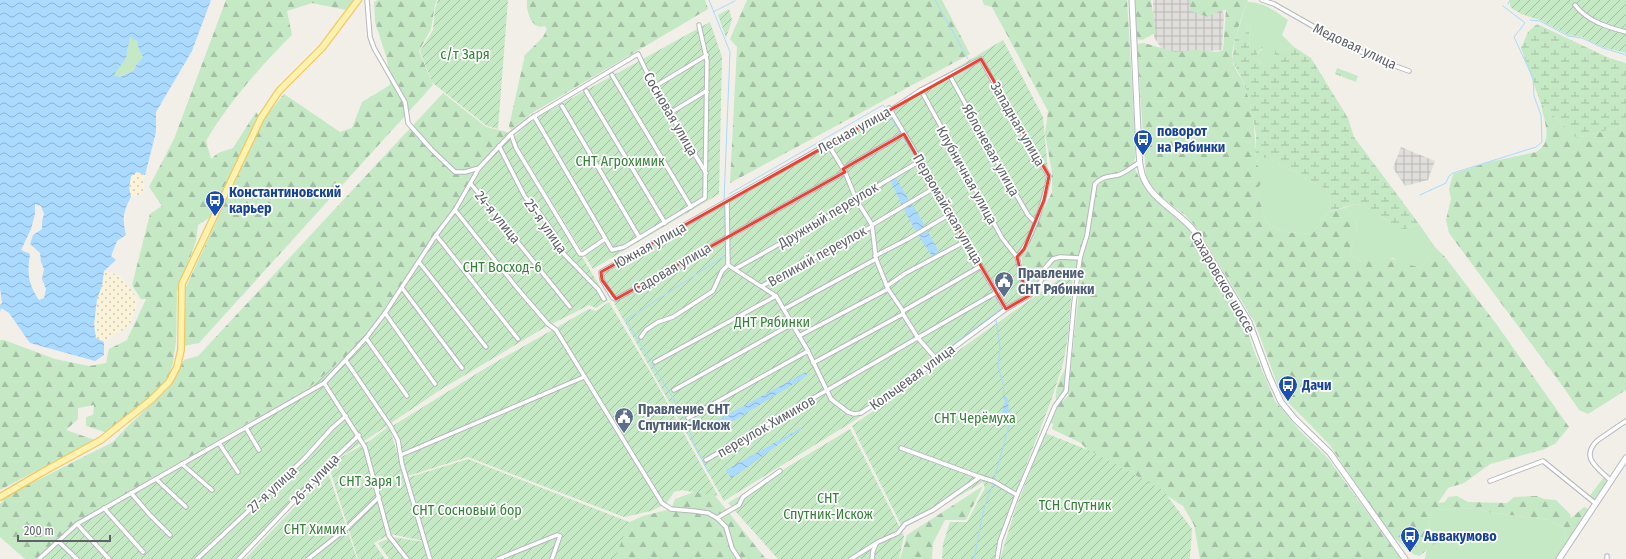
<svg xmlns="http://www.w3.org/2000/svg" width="1626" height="559" font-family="'Fira Sans Condensed',sans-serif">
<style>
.industrial{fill:url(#industrial-grid)}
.grass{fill:#c5e8c5}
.forest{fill:url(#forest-firs)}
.wetland{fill:url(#wetland-marsh)}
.sand{fill:url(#sand-dots)}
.park{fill:url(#park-tufts)}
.garden{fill:url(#garden-furrows)}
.water{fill:url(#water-waves);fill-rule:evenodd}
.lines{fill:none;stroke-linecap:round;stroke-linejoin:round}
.stream{stroke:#aadaff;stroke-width:1}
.street-casing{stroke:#b5b8bc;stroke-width:5.5}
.secondary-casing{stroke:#b6babf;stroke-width:7}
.primary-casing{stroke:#f2c960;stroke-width:8}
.street{stroke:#fff;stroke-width:3.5}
.secondary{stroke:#fff;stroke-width:5}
.primary{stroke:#fff2af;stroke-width:5.5}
.marked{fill:none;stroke:#ea4335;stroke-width:3;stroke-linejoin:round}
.labels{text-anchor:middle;stroke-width:3.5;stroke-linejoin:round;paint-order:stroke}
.street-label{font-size:14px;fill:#5f6368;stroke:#fff}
.park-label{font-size:14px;fill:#348238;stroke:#fff}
.transit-label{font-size:14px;font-weight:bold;fill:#164399;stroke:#fff;text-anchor:start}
.service-label{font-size:14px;font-weight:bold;fill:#4e5e75;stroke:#fff;text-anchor:start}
</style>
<defs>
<pattern id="industrial-grid" width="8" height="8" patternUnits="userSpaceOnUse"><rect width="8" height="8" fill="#e0deda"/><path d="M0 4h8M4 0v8" fill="none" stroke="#b9b8b5"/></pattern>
<pattern id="forest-firs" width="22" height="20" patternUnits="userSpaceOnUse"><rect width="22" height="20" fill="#c5e8c5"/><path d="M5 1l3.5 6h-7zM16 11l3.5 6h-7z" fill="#a3c0a4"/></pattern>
<pattern id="wetland-marsh" width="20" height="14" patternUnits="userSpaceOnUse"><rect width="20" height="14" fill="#c5e8c5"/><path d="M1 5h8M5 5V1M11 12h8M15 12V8" fill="none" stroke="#a3c0a4"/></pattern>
<pattern id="sand-dots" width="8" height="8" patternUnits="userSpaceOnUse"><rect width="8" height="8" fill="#fbf3d9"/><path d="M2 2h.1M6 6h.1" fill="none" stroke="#cec8b4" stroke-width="1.8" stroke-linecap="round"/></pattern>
<pattern id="park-tufts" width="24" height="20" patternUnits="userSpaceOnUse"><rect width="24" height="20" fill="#c5e8c5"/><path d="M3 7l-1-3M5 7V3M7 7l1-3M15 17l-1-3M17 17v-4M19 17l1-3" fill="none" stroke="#a3c0a4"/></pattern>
<pattern id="garden-furrows" width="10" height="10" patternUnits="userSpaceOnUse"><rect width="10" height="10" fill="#c5e8c5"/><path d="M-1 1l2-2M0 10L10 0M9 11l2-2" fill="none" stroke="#a3c0a4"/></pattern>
<pattern id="water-waves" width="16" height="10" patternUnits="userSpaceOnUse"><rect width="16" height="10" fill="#aadaff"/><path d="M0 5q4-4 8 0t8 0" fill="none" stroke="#8eb4d2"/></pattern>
</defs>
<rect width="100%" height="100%" fill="#f1efe8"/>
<g class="industrial">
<path d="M1153,0H1197L1220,4L1224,15L1222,50L1165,54L1154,37Z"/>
<path d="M1401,147L1435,161L1428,180L1405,186L1393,168Z"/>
</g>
<g class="grass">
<path d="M1247,2C1264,2 1275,11 1288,20L1282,35L1294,47L1283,50L1269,64H1262L1257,59V53L1263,49L1254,50L1250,47L1249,37L1251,23H1247L1246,33L1235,39Z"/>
<path d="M130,36L137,41L139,50L143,57L136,65L134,70L120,77L113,75L126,58Z"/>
<path d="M1260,158H1267L1288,169L1295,171L1312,182L1326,189L1331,203L1330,209L1312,234L1285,232L1267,223L1256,190L1255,163Z"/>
<path d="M1355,204L1363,205L1391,223L1406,229L1412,226L1419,224L1435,247L1421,267L1409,266L1393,258L1362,262L1350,254L1352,244L1358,227L1352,214L1344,208Z"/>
<path d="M1604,477L1608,480L1594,500L1589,497Z"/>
<path d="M1478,508L1487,512L1549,520L1566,529L1565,546L1556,559H1425L1427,548L1440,539C1426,529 1427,524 1434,510Z"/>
</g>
<g class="forest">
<path d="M226,0H353L346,10L312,3L287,11L292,35C262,64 227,105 206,141L211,159L218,153L233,148L256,112L259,116L209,218L198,225L196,241L177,292L176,341L173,363L167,380L145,402L105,432L86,426V417L93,415L94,405L78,408V419L66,430L95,440L0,490V340H4L55,359L89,366L106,363L109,349L127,340L146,299H141L132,285L150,214L162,206L149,187L174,139Z"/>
<path d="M378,0H437L435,5L431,29L419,51L433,85L199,343L184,346L186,287L264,119L284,94L340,132L352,128L362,102L390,85L387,59L375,22L374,2Z"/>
<path d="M527,0H705L708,9L532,113L511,130L509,126L525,55L543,37L547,29L545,26C531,31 526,10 527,0Z"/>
<path d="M747,0H942L970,54L730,183L737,47L730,39Z"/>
<path d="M982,0H1127L1136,149L1134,165C1124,173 1113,173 1101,177L1118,176L1134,167C1147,198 1173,209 1193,234L1244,321L1254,351L1275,401L1300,431L1327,457L1401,559H1200L1194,525L1183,506L1144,481L1093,456L1081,443L1052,429L1053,424L1049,422L1060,403L1068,396L1081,271C1069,268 1042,283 1030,288L1024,278L1021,256L1052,192V172L1045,134L1048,111L992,7L984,5Z"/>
<path d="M1135,0H1151L1156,33L1142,40L1137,39Z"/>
<path d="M1189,0H1248C1243,12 1231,47 1232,59C1233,68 1241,76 1244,84C1254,111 1256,135 1255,163L1267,176L1256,190L1267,223L1285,232L1312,234L1328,212L1344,208L1352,214L1358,227L1352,244L1350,254L1362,262C1368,259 1387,257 1394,259C1406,262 1407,266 1421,267L1435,247L1445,257L1497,325L1569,427L1555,444L1542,450L1490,464L1464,483L1448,488L1438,503L1445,502L1448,497L1457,496L1468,502L1507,503L1514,497L1537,496L1544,499L1556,500L1570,514L1571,518L1584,507L1588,509L1565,546L1566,529L1549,520L1487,512L1478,508L1434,510C1427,524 1426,529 1440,539C1433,544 1426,552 1419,556L1413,554L1390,534L1329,444L1283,397L1275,378L1255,323L1196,227L1185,215L1160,196L1146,178L1137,44L1144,43L1175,52L1199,50L1217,52L1223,50L1226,10L1219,11L1208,17L1191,11Z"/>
<path d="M443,93L486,127L507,132L480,166L385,310L345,357L310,387L82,519L36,559H25L0,537V504L8,495L113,442L128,426L168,389L184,360L198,356Z"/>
<path d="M1541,104L1577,138L1626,125V390L1588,414L1579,410L1564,388L1449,233L1446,220L1451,199L1449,189L1453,174L1489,162L1536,152C1554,142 1544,121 1541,104Z"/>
<path d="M1066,368V387L1056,401C1054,390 1060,377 1066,368Z"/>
<path d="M983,486L966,520H945L933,543L932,559H900L907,535Z"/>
<path d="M708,487L766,559H614L623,525L643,516L671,509L675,499Z"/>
</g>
<g class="wetland">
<path d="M1247,22L1251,23L1249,37L1250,47L1254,50L1256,46L1263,47L1257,53V59L1262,64C1274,64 1273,59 1276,48L1283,50L1294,47L1311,58L1348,118L1354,137L1419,224L1412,226L1406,229H1398L1384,218L1376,214L1363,205L1355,204L1328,212L1331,203L1326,189L1312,182L1295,171L1288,169L1267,158H1260L1255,163L1256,135L1250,103L1244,83L1232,60L1235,39L1246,33Z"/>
<path d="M1537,24L1609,58L1626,63V125L1577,138L1541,104L1521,48L1528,32Z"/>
</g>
<g class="sand">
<path d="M137,171L145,175L143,194L131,197L129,188L131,176Z"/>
<path d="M104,271L121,276L139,301L129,326L104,342L96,338L94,325L97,299L102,286Z"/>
</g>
<path class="park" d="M1337,68L1358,76L1356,82L1335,74Z"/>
<g class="garden">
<path d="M438,0H508L498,129L487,126L434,84L432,82L420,51L433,30L435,9Z"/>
<path d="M1510,0H1626V53L1602,47L1582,37L1568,35L1540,20L1521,14L1510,7Z"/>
<path d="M729,9L732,20L726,38L718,15Z"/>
<path d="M710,22L722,57L719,194L593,269L513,138L532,120Z"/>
<path d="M1003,40L1043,117L1049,182L1019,259L1025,286L1029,295L857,419L724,501L598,274L889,108Z"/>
<path d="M507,132L608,300L596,308L589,305L542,329L440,390L339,458L240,559H36L82,519L310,387L345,357L385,310L480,166Z"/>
<path d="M1065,275L1073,276L1068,336L1063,364L1051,401L999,536L995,559H942L943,544L950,522H967L985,488L983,482L903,529L852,426Z"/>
<path d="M609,302L652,375L718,496L681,490L674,492L666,504L651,511L624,517L468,457L408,476L391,427L489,366L589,309L596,311Z"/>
<path d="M389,426L424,541L390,534L374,543L385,559H358L330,470L340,458L371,440Z"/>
<path d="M850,429L904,536L899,559H778L728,503Z"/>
<path d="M1045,433L1093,452L1163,490L1192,529L1190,559H1000L1015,510Z"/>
<path d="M468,459L629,522L615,559H389L378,543L392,537L425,542L407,478Z"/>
<path d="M328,472L357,559H245Z"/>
</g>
<g class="water">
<path d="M0,0H211L192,51L156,112V132L145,175L137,172L131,176L129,188L131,197C123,212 122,218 126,235L117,241L111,256L116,260L104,271L102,286L97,299L94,325L96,338L104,342V355L95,361L30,343L9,313L1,308L0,312V305L2,303L0,288ZM130,37L137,41L139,50L143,57L136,65L134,70L120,77L114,75L126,58ZM35,204L41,206L44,214L42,221V229L33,235L30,244L40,253L41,262L44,269L42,279L46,289L44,298L39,300C28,284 27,273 30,254L21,250L31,229L35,214Z"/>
<path d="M896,178L909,200L902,205L890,180Z"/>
<path d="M912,204L925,226L916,232L904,209Z"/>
<path d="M927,230L939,252L936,255L932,256L918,235Z"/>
<path d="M806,372L807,375L802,379L727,425L717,431L713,430L711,426L714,422Z"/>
<path d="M1003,396L1008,398L1009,420L1006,421C1000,416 1002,409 1005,402Z"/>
<path d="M801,428V430C776,444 756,463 731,478L726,470Z"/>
</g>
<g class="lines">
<g class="stream">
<path d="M709,0L730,52L724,201"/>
<path d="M935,0L968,59"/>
<path d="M1508,4L1510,0"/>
<path d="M713,12L735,1"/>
<path d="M1530,20L1540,21L1568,36L1582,38L1603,48L1626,55"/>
<path d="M889,115L901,134"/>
<path d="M903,138L917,160"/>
<path d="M919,163L933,186"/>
<path d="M935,190L949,213"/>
<path d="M729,194L883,105L886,110"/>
<path d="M1420,195L1446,183L1449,176L1453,173L1536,147L1542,142L1541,115L1534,96L1533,78L1514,37L1525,23L1524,22L1503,6"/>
<path d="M724,207L726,231"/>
<path d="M951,216L963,239"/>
<path d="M965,244L978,265"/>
<path d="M981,270L993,292"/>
<path d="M996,320L1000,347L998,366L1004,388L1003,396"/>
<path d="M938,356L1002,308L995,296"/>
<path d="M869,405L934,359"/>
<path d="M709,473L695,446L683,415L626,320L726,255"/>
<path d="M994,480L1009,425L1008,421"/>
<path d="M974,559L983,512L993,483"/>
</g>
<defs>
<g id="street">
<path d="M367,0L370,37L374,48L405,102L408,123L431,149L455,172H465L479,168L511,134L530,119L638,54L654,87L706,173"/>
<path d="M1262,0L1274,4L1339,41L1376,59L1409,71"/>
<path d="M1575,5C1587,21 1607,27 1626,32"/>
<path d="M612,75L691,207"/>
<path d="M950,76L995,158L1028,215L1035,222"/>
<path d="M654,87L707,55"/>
<path d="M921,90L1002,238L1017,257L1024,286L1030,295"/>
<path d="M586,91L665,223"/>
<path d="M562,106L639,237"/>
<path d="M889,108L952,213L966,241L1006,309"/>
<path d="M670,113L706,91L707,92"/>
<path d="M534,116L612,250L624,247L705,198L707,61L699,25"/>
<path d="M511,134L516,148L580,254H583L605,239"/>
<path d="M828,144L845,172L856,199L872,225L876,259L888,289L903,311V314L918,338L937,360"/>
<path d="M499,146L525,197L539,212L555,235L561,251L598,289L604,299"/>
<path d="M843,169L904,134"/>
<path d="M845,172L616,299L613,298L602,280L601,272L828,144L891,110L921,90L981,59L1017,125L1049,176C1044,200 1033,239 1017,257"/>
<path d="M471,184L570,307"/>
<path d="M727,202L728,265L776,296L808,351L831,399L848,412L854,414L861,413L906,383L1006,309L1030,295L1041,281L1045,268L1053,259L1060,257L1080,258"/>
<path d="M455,210L517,288L548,324L556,330L662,503L671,509L694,511L708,513L717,518L726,527L732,548L739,559"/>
<path d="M436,235L518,339"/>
<path d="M875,256L908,239L952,213"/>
<path d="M419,262L486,347"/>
<path d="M735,269L858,200L881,184L920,161"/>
<path d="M762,286L871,227L872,225L936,187"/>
<path d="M887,286L906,273L966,241"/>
<path d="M402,288L462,368"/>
<path d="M784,309L876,259"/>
<path d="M903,311L981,266"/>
<path d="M385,313L435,384"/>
<path d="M799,336L888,289"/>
<path d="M641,337L646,330L658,322L673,317L713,291L722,271L728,265"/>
<path d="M366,338L407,396"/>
<path d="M346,361L391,427L398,440L402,464L430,559"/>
<path d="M655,362L776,296"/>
<path d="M813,363L903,314"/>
<path d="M324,383L365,447L389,536L407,559"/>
<path d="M674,390L792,324"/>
<path d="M688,418L808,351"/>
<path d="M246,428L259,450"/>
<path d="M219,443L238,472"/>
<path d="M901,448L980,477"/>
<path d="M401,455L584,377"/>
<path d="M706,460L997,292"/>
<path d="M182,464L212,490"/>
<path d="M156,479L186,507"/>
<path d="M1610,480C1598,468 1579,457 1598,440L1626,421"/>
<path d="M1490,481L1543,461L1595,503"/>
<path d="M131,493L150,515L170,535"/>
<path d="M104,508L143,552"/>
<path d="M717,518L739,505L743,497L780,471"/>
<path d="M77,524L109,559"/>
<path d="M58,541L77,559"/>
<path d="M39,559L77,524L324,383L366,338L385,313L436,235L455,210L479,168"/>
<path d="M197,559L304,459L332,428L346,416"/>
<path d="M239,559L336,457L359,435"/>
<path d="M308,559L346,529L379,497"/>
<path d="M498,559L557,535L560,536L552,559"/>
<path d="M851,559L878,542L898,533L905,524L933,510L980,477L993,481L1017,495L1055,406L1066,391L1074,303L1080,258L1087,235L1095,184C1102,176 1108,177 1118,175C1125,173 1133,166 1140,162"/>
<path d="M872,559L873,551L876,544"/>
<path d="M997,559L1000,541L1017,495"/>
<path d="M1607,559V556"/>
</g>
<g id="secondary">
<path d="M1132,0L1139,152C1139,159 1140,167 1142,174C1150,200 1179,211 1195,232L1249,322L1269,376L1281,402L1295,419L1330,453L1405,559"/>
<path d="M1559,559L1626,458"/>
</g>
<path id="primary" d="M0,497L41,473L101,440L151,400L169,382L177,367L181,350L182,284L261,118L279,91L322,48L358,0"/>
</defs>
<use href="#street" class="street-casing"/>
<use href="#secondary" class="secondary-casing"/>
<use href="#primary" class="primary-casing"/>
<use href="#street" class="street"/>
<use href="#secondary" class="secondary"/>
<use href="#primary" class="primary"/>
</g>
<path class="marked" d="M981,59L1049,176L1044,200L1024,249L1017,257L1024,286L1030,295L1006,309L904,134L843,169L845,172L616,299L602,280L601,272Z"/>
<defs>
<symbol id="bus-pin" viewBox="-11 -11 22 30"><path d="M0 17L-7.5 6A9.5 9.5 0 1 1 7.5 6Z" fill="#1a4fb4" stroke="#fff"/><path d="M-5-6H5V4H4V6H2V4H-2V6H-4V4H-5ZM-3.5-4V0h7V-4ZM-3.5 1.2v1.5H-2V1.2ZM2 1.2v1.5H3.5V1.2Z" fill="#fff"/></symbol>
<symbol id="civic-pin" viewBox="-11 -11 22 30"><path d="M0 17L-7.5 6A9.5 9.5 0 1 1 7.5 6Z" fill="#5c6f8a" stroke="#fff"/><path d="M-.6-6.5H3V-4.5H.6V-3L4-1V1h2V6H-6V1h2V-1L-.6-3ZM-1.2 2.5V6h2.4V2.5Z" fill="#fff"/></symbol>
</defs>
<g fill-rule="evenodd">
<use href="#bus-pin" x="1132" y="128" width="22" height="30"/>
<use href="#bus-pin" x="204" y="189" width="22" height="30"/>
<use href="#civic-pin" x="993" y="270" width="22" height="30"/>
<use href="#bus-pin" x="1277" y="374" width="22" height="30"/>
<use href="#civic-pin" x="613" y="406" width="22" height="30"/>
<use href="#bus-pin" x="1399" y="525" width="22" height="30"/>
</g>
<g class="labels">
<g class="street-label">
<text transform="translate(1355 46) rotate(25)" y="5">Медовая улица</text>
<text transform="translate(671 114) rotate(60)" y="5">Сосновая улица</text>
<text transform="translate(1018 124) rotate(60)" y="5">Западная улица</text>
<text transform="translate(854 130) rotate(-29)" y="5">Лесная улица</text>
<text transform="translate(991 150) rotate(61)" y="5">Яблоневая улица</text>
<text transform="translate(967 175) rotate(61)" y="5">Клубничная улица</text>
<text transform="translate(948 209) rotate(60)" y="5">Первомайская улица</text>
<text transform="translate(828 215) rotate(-31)" y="5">Дружный переулок</text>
<text transform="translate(498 217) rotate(51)" y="5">24-я улица</text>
<text transform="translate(546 226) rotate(55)" y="5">25-я улица</text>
<text transform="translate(650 245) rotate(-29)" y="5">Южная улица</text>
<text transform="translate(817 256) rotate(-29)" y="5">Великий переулок</text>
<text transform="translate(672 268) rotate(-30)" y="5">Садовая улица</text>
<text transform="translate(1223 282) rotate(60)" y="5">Сахаровское шоссе</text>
<text transform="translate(912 377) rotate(-36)" y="5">Кольцевая улица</text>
<text transform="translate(766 426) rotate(-30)" y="5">переулок Химиков</text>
<text transform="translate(315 479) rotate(-47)" y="5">26-я улица</text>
<text transform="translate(272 489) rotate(-43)" y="5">27-я улица</text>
</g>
<g class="park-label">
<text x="465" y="59">с/т Заря</text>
<text x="620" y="166">СНТ Агрохимик</text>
<text x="502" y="272">СНТ Восход-6</text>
<text x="772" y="327">ДНТ Рябинки</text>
<text x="975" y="423">СНТ Черёмуха</text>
<text x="370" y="486">СНТ Заря 1</text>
<text x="828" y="503">СНТ<tspan x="828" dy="16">Спутник-Искож</tspan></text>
<text x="1075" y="510">ТСН Спутник</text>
<text x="467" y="515">СНТ Сосновый бор</text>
<text x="315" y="534">СНТ Химик</text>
</g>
<g class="transit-label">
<text x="1157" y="136">поворот<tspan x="1157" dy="16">на Рябинки</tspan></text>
<text x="229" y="197">Константиновский<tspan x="229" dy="16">карьер</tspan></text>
<text x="1302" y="390">Дачи</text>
<text x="1424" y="541">Аввакумово</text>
</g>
<g class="service-label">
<text x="1018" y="278">Правление<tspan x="1018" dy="16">СНТ Рябинки</tspan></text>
<text x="638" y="414">Правление СНТ<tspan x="638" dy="16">Спутник-Искож</tspan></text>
</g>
</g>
<path d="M18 535v6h92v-6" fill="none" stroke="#5f6368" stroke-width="2"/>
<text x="24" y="535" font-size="12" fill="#5f6368" stroke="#ffffff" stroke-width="3" paint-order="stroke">200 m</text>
</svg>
